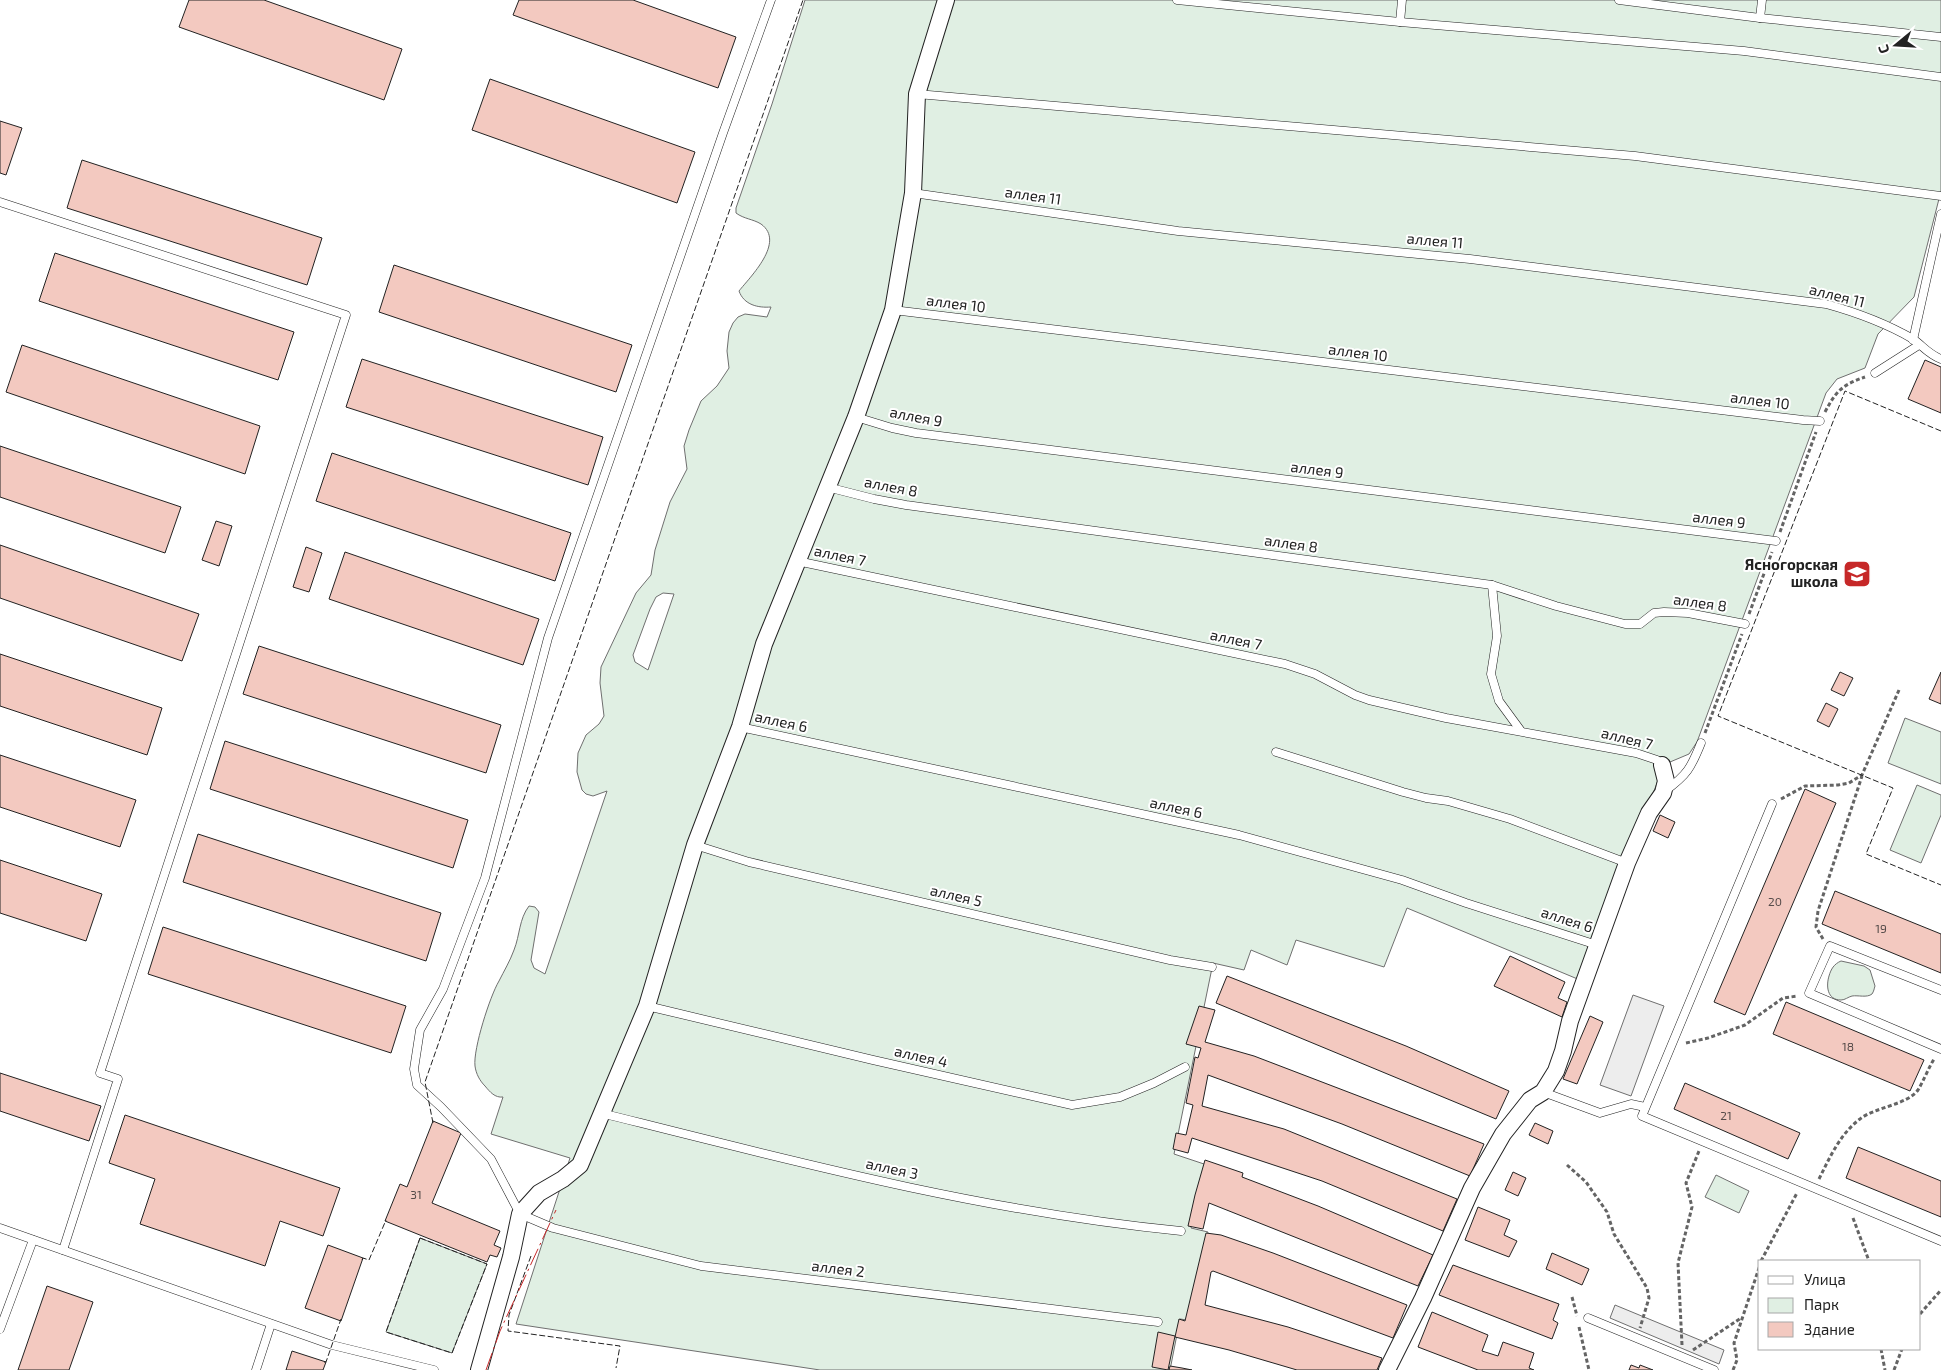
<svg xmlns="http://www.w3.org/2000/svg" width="1941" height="1370" font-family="'Exo 2',sans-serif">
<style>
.green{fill:#e0efe3;stroke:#6f6f6f;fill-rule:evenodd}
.parking{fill:#ededed;stroke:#6f6f6f}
.building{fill:#f3c9c0;stroke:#222}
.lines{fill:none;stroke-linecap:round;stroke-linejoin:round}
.lane-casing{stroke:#222;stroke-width:9}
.street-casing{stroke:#222;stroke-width:18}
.path{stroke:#646464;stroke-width:3;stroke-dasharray:4 2.5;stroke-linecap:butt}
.lane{stroke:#fff;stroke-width:8}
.street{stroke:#fff;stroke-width:16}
.fence{stroke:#222;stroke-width:1;stroke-dasharray:6 2.5;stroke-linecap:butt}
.power{stroke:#c62828;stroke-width:1;stroke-dasharray:18 4 2.5 4;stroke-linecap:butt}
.labels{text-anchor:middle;stroke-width:4;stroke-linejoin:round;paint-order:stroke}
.number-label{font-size:12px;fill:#564c4a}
.street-label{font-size:15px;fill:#222;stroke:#fff}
.poi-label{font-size:15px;font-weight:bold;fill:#222;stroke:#fff;text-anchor:end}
</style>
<rect width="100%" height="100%" fill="#fff"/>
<g class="green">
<path d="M805,0H1941V191L1914,297L1878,334L1865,368L1837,379L1826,393L1697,742L1689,754L1670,762L1661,773L1580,980L1407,908L1384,967L1296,940L1287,965L1251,950L1244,970L1213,963L1174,1154L1207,1165L1191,1228L1208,1232L1187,1320L1180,1319L1170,1370H820L516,1324L570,1158L491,1134L503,1097C495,1098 490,1092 485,1086C480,1081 476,1074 475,1066C473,1049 490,996 499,981C504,971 510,961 514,950C520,935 519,919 529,906L535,907L539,912L531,960L534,968L545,974L607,791L593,796L586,794L582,790L577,772L578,753L586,735L599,724L604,716L600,683L601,667L636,593L651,575L655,550L670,502L687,469L684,446L689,430L701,401L717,386L729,368L727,351L729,332L733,323L738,317L745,314L767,317L771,307C758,308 744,305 739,291C750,277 786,242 761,224C753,219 744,219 736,213V208L772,104ZM663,593L674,594L648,670L635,662L633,655L650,609L656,597Z"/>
<path d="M1905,718L1941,732V784L1888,763Z"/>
<path d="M1917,785L1941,795V815L1921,863L1890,850Z"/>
<path d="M1841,961L1864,966L1870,970L1875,986C1874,989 1874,991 1872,994C1867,998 1858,995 1852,996C1848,997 1845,1000 1841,1000C1827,1000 1826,986 1829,976C1831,969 1834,964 1841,961Z"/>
<path d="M1716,1175L1749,1191L1739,1213L1705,1197Z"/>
<path d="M420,1238L487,1264L452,1353L386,1332Z"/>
</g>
<g class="parking">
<path d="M1633,995L1664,1006L1631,1096L1600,1085Z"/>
<path d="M1615,1305L1724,1350L1719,1364L1610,1318Z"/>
</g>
<g class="building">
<path d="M189,0H264L402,49L384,100L179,27Z"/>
<path d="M519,0H633L736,37L718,88L513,15Z"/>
<path d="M490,79L695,152L677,203L472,130Z"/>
<path d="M0,121L22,128L6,175L0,173Z"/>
<path d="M82,160L322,238L307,285L67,208Z"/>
<path d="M55,253L294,332L278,380L39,301Z"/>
<path d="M394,265L632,345L616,392L379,312Z"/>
<path d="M22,345L260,426L245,474L6,392Z"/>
<path d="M362,359L603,437L588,485L346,407Z"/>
<path d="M1925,360L1941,367V413L1908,399Z"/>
<path d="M0,446L181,507L165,553L0,497Z"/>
<path d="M332,453L571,533L555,581L316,501Z"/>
<path d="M216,521L232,526L219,566L202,560Z"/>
<path d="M0,545L199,614L182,661L0,598Z"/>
<path d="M306,547L322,553L309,592L293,587Z"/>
<path d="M345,552L539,619L523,665L329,599Z"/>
<path d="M259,646L501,725L486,773L243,694Z"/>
<path d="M0,654L162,708L147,755L0,706Z"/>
<path d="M1840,672L1853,678L1844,696L1831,690Z"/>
<path d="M1941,672V704L1929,699Z"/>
<path d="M1826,703L1838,709L1829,727L1817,721Z"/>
<path d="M225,741L468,820L453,868L210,789Z"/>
<path d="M0,755L136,800L120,847L0,807Z"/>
<path d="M1805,789L1836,803L1745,1015L1714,1002Z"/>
<path d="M1660,815L1675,822L1668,838L1653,831Z"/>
<path d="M198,834L441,913L426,961L183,882Z"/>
<path d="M0,860L102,894L86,941L0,913Z"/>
<path d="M1835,891L1941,934V973L1822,924Z"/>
<path d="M163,927L406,1006L391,1053L148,974Z"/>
<path d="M1510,956L1565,982L1558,998L1567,1002L1562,1017L1494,986Z"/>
<path d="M1227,976L1406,1046L1509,1091L1496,1119L1216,1003Z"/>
<path d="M1786,1002L1924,1060L1910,1091L1773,1034Z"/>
<path d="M1199,1006L1215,1010L1205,1042L1254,1056L1484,1144L1470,1176L1342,1124L1208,1075L1202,1106L1284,1129L1457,1199L1443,1231L1322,1181L1192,1138L1188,1153L1173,1149L1176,1133L1186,1135L1193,1105L1186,1103L1195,1057L1198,1058L1201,1048L1186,1044Z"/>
<path d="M1590,1016L1603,1022L1577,1084L1563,1079Z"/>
<path d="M0,1073L101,1106L89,1141L0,1111Z"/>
<path d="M1685,1083L1800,1133L1788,1159L1674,1109Z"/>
<path d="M125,1115L340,1188L323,1236L280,1221L265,1266L140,1224L155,1179L109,1163Z"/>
<path d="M433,1121L461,1133L432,1203L500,1231L494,1245L501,1248L497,1257L490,1255L487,1262L385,1221L400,1184L407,1187Z"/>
<path d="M1535,1123L1553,1131L1548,1144L1529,1135Z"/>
<path d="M1858,1147L1941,1181V1217L1846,1178Z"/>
<path d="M1205,1160L1243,1173L1242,1177L1318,1206L1433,1255L1418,1286L1209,1203L1203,1229L1188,1226L1195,1195Z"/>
<path d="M1513,1172L1526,1178L1518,1196L1505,1190Z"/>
<path d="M1478,1207L1510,1220L1504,1235L1517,1241L1509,1257L1465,1240Z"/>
<path d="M1206,1233L1221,1235L1273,1253L1407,1305L1393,1338L1213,1271L1211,1272L1205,1305L1288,1327L1382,1358L1377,1370H1297L1229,1350L1175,1337L1179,1319L1185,1321Z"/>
<path d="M328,1245L363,1258L341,1321L305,1308Z"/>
<path d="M1552,1253L1589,1269L1582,1285L1546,1269Z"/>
<path d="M1453,1265L1559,1304L1553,1320L1558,1323L1552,1339L1439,1295Z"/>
<path d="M47,1286L93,1302L69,1370H18Z"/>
<path d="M1432,1312L1488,1335L1482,1351L1498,1356L1503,1342L1534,1353L1529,1368L1534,1370H1478L1418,1347Z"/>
<path d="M1158,1332L1175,1336L1168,1370L1152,1367Z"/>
<path d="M292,1351L326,1362L323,1370H286Z"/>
<path d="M1631,1365L1639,1368L1640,1365L1653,1370H1629Z"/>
<path d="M1170,1366L1182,1368L1192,1370H1169Z"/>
</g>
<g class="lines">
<defs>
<g id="lane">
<path d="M771,0L723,133L548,638L485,878L443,989L420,1030L414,1069L417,1085L441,1107L491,1159L520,1214L553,1228L701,1266L1158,1322"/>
<path d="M1177,0L1400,22L1744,51L1941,77"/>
<path d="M1619,0L1760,18L1941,37"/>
<path d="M1760,18L1762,0"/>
<path d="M1400,22L1402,0"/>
<path d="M917,94L1635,156L1941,196"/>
<path d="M913,193L1178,231L1470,259L1826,304C1855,312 1887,324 1913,339C1923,346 1928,354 1941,359"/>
<path d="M0,202L346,315L100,1073L118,1079L63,1250"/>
<path d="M893,310L1803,420L1820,421"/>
<path d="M1913,340L1941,214"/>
<path d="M1875,373L1919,345"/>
<path d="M856,417L892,428L916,433L1776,541"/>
<path d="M827,487L874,499L906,505L1492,585L1556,606L1625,624H1640L1654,613L1664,612L1688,613L1745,624"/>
<path d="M797,561L1285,664L1315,674L1355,695L1369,700L1446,718L1636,753L1657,760L1662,765"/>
<path d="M1492,585L1497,636L1491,674L1499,701L1521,731"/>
<path d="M740,727L1239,835L1402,880L1466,903L1597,945"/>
<path d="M1276,752L1403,792L1426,798L1448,801L1510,819L1627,863"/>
<path d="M1665,791C1687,775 1691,768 1701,743"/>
<path d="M1772,804L1642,1116L1941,1241"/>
<path d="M695,845L749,862L1170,960L1212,967"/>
<path d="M1941,990L1830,946L1809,993L1941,1049"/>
<path d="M647,1006L873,1060L1072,1105L1120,1097L1154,1083L1185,1067"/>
<path d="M1543,1092L1600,1113L1631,1104L1645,1107"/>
<path d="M601,1113C792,1161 985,1212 1181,1231"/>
<path d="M0,1228L332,1345L434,1370"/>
<path d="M1588,1318L1714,1370"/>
<path d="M0,1329L33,1240"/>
<path d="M256,1370L271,1324"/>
</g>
<g id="street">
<path d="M479,1370L511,1257L520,1214L539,1193L563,1179L580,1165L647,1006L695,845L740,727L764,644L856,417L893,310L913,193L917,94L946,0"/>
<path d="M1387,1370L1423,1298L1472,1188L1503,1134L1530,1100L1543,1092L1556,1071L1563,1051L1570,1021L1627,863L1649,813L1663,793L1666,781L1662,765"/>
</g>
</defs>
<use href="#lane" class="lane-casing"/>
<use href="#street" class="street-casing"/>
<g class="path">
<path d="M1825,412C1836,391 1842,385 1865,377"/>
<path d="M1780,532L1816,432"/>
<path d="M1749,614L1772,552"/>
<path d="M1705,733L1742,634"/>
<path d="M1781,799L1805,786L1838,785L1849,783L1862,775L1899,690"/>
<path d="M1823,939L1816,927L1818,911L1862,776"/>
<path d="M1686,1043L1708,1038L1745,1025L1783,998L1798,996"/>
<path d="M1567,1165L1586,1182L1607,1212L1614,1234L1647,1288L1649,1298L1640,1328"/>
<path d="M1819,1179C1830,1157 1840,1134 1860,1119C1875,1107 1907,1105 1918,1090C1924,1080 1928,1069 1934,1059"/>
<path d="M1853,1218L1869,1261"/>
<path d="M1761,1261L1797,1193"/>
<path d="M1572,1297L1577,1316"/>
<path d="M1920,1314L1941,1290"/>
<path d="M1579,1327L1589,1370"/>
<path d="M1682,1345L1678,1263L1692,1207L1686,1183L1699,1151"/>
<path d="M1881,1349L1885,1370"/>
<path d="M1693,1350L1741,1318"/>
<path d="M1733,1370L1737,1360L1734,1343L1760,1265"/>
<path d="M1894,1370L1902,1349"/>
</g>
<use href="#lane" class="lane"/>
<use href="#street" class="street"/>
<g class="fence">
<path d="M1941,431L1845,391L1718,716L1893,788L1866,854L1941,885"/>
<path d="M433,1123L425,1082L803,0"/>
<path d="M420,1238L487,1264L452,1353L386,1332Z"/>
<path d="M531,1256L509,1315L508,1331L620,1346L616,1368"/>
<path d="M362,1260L363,1258L369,1260L386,1220"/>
<path d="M324,1362H326L341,1319"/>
</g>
<path class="power" d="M486,1370L500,1331L556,1210"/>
</g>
<defs>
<symbol id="school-square" viewBox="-11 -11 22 22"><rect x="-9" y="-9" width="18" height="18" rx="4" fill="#c62828" stroke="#fff"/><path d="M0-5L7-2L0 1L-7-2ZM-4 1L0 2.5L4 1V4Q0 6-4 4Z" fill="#fff"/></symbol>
</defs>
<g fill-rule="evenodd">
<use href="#school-square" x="1841" y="558" width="32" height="32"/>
</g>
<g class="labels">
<g class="number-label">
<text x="1775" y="906">20</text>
<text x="1881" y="933">19</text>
<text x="1848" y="1051">18</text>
<text x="1726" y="1120">21</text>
<text x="416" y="1199">31</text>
</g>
<g class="street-label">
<text transform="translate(1033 196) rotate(8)" y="5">аллея 11</text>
<text transform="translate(1435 241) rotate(5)" y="5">аллея 11</text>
<text transform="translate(1837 296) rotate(14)" y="5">аллея 11</text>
<text transform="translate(956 304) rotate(7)" y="5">аллея 10</text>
<text transform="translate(1358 353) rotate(7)" y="5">аллея 10</text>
<text transform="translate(1760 401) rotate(7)" y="5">аллея 10</text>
<text transform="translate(916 417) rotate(11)" y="5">аллея 9</text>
<text transform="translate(1317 470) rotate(7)" y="5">аллея 9</text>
<text transform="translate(891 487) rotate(11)" y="5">аллея 8</text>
<text transform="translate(1719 520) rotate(7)" y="5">аллея 9</text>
<text transform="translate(1291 544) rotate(8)" y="5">аллея 8</text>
<text transform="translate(840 556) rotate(12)" y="5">аллея 7</text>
<text transform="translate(1700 603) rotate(8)" y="5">аллея 8</text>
<text transform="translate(1236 640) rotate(12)" y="5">аллея 7</text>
<text transform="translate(781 722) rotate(12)" y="5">аллея 6</text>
<text transform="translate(1627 739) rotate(14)" y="5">аллея 7</text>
<text transform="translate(1176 808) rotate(12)" y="5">аллея 6</text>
<text transform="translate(956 896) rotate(13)" y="5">аллея 5</text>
<text transform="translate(1567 920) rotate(18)" y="5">аллея 6</text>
<text transform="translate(921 1057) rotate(13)" y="5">аллея 4</text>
<text transform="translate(892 1169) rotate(12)" y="5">аллея 3</text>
<text transform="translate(838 1269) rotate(7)" y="5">аллея 2</text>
</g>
<g class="poi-label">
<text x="1838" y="570">Ясногорская<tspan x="1838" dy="17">школа</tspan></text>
</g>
</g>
<rect x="1758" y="1260" width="162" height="90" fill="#ffffff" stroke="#a7a7a7"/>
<rect x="1768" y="1276" width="25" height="8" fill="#ffffff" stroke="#a7a7a7"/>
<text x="1804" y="1285" font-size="15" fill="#222222">Улица</text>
<rect x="1768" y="1298" width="25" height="15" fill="#e0efe3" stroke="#a7a7a7"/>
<text x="1804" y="1310" font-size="15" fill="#222222">Парк</text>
<rect x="1768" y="1322" width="25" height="15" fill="#f3c9c0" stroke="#a7a7a7"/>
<text x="1804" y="1335" font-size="15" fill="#222222">Здание</text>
<g transform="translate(1896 45) rotate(252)" stroke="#ffffff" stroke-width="4" paint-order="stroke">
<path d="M0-4L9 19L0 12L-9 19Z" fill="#222222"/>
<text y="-8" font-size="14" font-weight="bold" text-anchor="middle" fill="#222222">С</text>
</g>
</svg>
